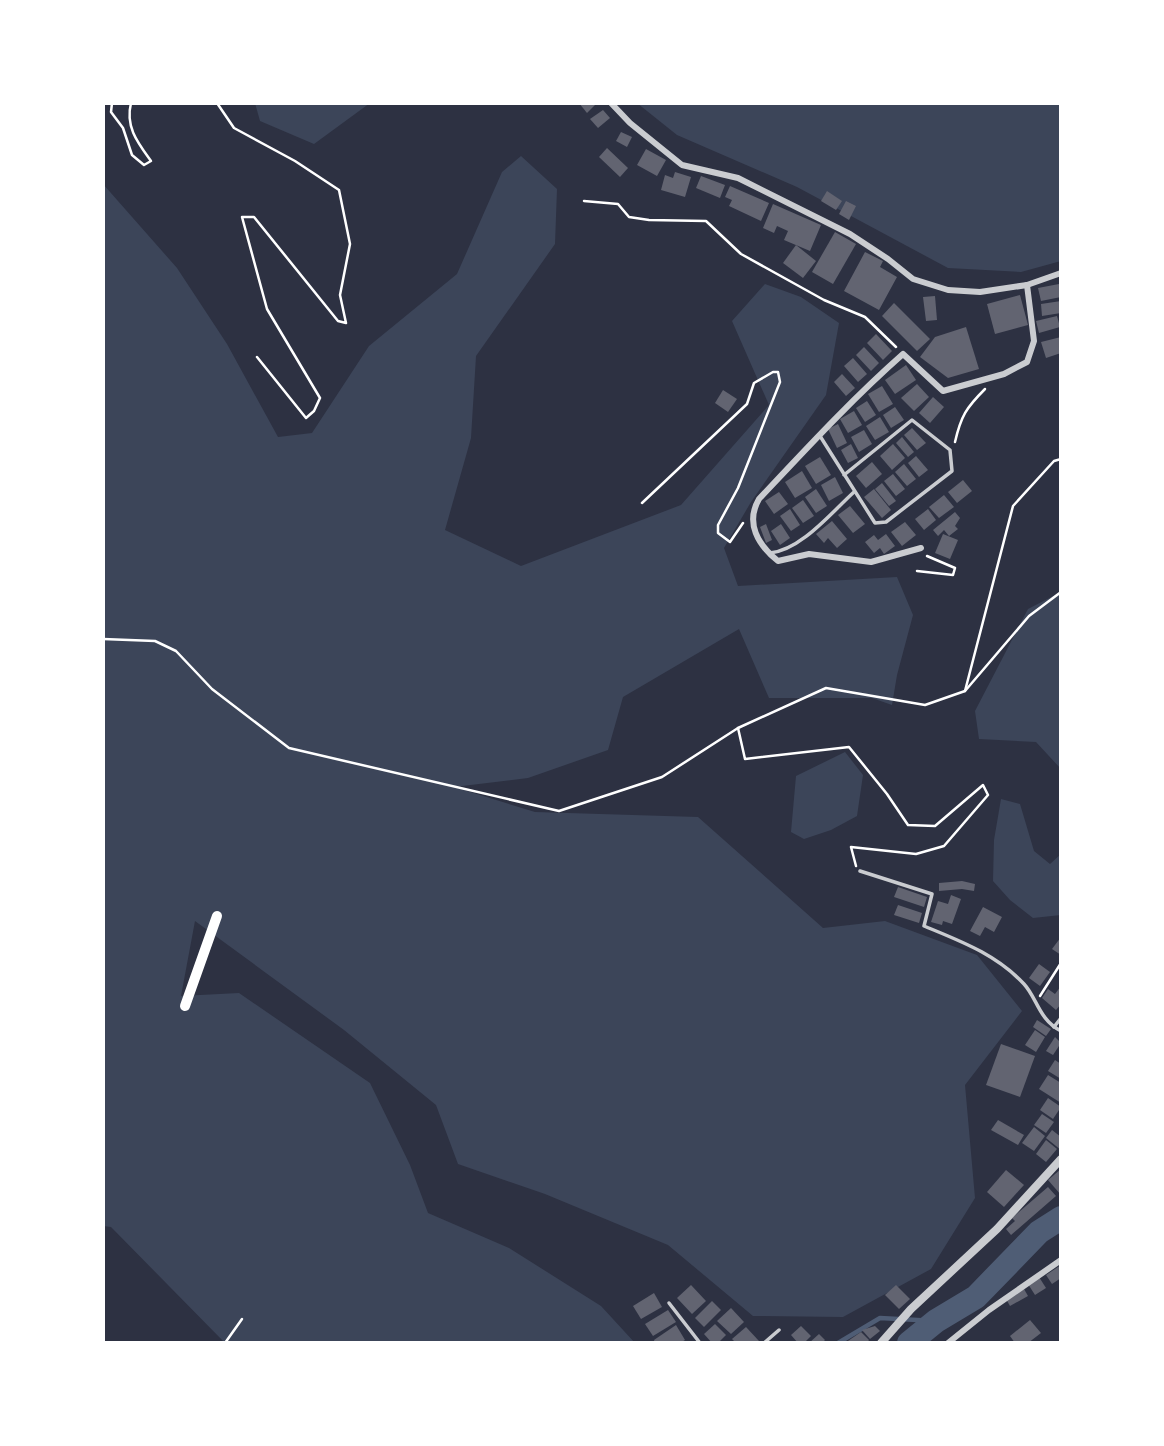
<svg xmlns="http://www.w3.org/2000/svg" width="1164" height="1446" font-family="Cabin,sans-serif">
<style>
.green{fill:#3c4559}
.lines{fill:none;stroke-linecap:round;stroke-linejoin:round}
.stream{stroke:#4f5d75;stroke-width:4.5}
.river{stroke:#4f5d75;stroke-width:24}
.building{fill:#626471}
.path{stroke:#fff;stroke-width:2.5}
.service{stroke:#caccd0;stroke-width:3.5}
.minor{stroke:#caccd0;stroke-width:6}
.tertiary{stroke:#caccd0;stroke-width:8}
.trunk{stroke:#fff;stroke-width:10}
</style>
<rect width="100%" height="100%" fill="#2d3142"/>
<g class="green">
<path d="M255,103H370L314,144L260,121Z"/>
<path d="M637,103H1061V261L1021,272L948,268L797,187L677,135Z"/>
<path d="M521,156L557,189L555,244L476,356L471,438L445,530L521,566L681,505L769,405L732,321L765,284L801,297L839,323L826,395L751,502L724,548L738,586L897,577L913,615L897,675L892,705L872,698H769L739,629L623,697L608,750L528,778L454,787L535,812L698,817L823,928L885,921L977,955L1022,1011L965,1085L975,1198L931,1269L843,1317L753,1316L668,1245L545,1194L458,1164L436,1105L344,1030L195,921L181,996L239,993L370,1083L410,1165L428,1213L509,1248L601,1306L635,1343H225L111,1227L103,1226V184L177,268L227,344L278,437L312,433L369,346L457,274L502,172Z"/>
<path d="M1061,592V769L1036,742L979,739L975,711L1028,609Z"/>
<path d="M845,752L863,775L857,816L831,830L804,839L791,832L796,776Z"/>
<path d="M1001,799L1020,804L1034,851L1050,864L1061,854V915L1033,918L1010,900L993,881L994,840Z"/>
</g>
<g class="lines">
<path class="stream" d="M838,1343L880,1318L936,1321"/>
<path class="river" d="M909,1343L936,1321L976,1297L1039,1232L1061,1218"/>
</g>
<g class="building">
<path d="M579,103H594L595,105L587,113Z"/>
<path d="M603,110L610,118L598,128L590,119Z"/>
<path d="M621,132L632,137L627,147L616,141Z"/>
<path d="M607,148L628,168L620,177L599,157Z"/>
<path d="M646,149L666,160L657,176L637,165Z"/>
<path d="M675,172L691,177L685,197L661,190L665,175L673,178Z"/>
<path d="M701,176L725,185L720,198L696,188Z"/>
<path d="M730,186L769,203L761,221L729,206L732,200L725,197Z"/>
<path d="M827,191L842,201L836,210L821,201Z"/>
<path d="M846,201L856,206L849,220L839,214Z"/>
<path d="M773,204L821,225L810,251L784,240L788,231L777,226L774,233L763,228Z"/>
<path d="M835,232L856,244L833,284L812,272Z"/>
<path d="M796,245L816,261L803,278L783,263Z"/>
<path d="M865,252L883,261L880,267L897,277L879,310L844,291Z"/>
<path d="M1059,284L1061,297L1041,301L1038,288Z"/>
<path d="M1020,295L1028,325L995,334L987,304Z"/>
<path d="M935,296L937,320L926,321L923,297Z"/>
<path d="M1061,301V313L1042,316L1041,304Z"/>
<path d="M894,303L930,339L917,351L882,316Z"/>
<path d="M1057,316L1060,327L1039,333L1036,321Z"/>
<path d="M966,327L979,369L948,378L920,357L935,337Z"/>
<path d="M876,334L892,351L883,360L867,343Z"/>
<path d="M1061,337V353L1046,358L1041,342Z"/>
<path d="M864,347L879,363L871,371L856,355Z"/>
<path d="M853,358L867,374L858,382L844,366Z"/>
<path d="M906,365L916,380L895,394L885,380Z"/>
<path d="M842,374L855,388L846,396L834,382Z"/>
<path d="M917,384L929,397L914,411L901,398Z"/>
<path d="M882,386L893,404L879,412L868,394Z"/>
<path d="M723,390L737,399L728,412L715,403Z"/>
<path d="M933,397L944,407L930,423L919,413Z"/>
<path d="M867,401L876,415L865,422L856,408Z"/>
<path d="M895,407L904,420L891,428L883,415Z"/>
<path d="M854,411L862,425L848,433L840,419Z"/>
<path d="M880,417L889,432L875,440L866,426Z"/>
<path d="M838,424L847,443L837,448L828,429Z"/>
<path d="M912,428L926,443L917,450L904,435Z"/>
<path d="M864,430L872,444L859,452L851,437Z"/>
<path d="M902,437L914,452L908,457L896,443Z"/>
<path d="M851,444L858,458L848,463L841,450Z"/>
<path d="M893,444L905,458L892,470L880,456Z"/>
<path d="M916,456L928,470L919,477L908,463Z"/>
<path d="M820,457L831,475L816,484L805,466Z"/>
<path d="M872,462L882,474L866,488L856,476Z"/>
<path d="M904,464L916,479L907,486L895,472Z"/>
<path d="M802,471L812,488L795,498L785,482Z"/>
<path d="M893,474L905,489L896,496L884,481Z"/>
<path d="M835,477L843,493L829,501L821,485Z"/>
<path d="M963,480L972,491L957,503L948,492Z"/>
<path d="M882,483L896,501L889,506L875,489Z"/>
<path d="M816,489L827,506L816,513L805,497Z"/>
<path d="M874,489L891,510L882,518L864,497Z"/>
<path d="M779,492L788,504L774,514L765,501Z"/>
<path d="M944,495L954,507L939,518L929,507Z"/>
<path d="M803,500L814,516L803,523L792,508Z"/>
<path d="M850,506L865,524L853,533L838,515Z"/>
<path d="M790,509L800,525L791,531L780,516Z"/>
<path d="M928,509L936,520L924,530L915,519Z"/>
<path d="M955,512L960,518L955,526L958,529L949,536L944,530L938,536L933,530Z"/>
<path d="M832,521L847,539L837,548L828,538L824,543L816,534Z"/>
<path d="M905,522L916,535L902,546L891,532Z"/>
<path d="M766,524L772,540L766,543L760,527Z"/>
<path d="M781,524L790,538L780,545L771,531Z"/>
<path d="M886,534L895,546L884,554L880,548L874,553L865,542L874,535L878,540Z"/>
<path d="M943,534L958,540L950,559L935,553Z"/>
<path d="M962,881L975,884L974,891L962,889L939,891V883Z"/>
<path d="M898,887L927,897L924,907L894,897Z"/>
<path d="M951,895L961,899L952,924L943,921L942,925L931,922L938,901L948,904Z"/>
<path d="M898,905L922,913L919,923L894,915Z"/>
<path d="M983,907L1002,917L994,932L985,927L980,936L970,931Z"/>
<path d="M1061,937V955L1052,949Z"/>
<path d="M1039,964L1050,972L1040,986L1029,978Z"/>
<path d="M1061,986V1004L1056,1010L1042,998L1048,989L1055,994Z"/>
<path d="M1037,1020L1051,1029L1046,1036L1033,1027Z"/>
<path d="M1035,1030L1045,1037L1036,1052L1025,1045Z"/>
<path d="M1055,1037L1061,1043L1053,1055L1046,1051Z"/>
<path d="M1001,1044L1035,1056L1020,1097L986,1085Z"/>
<path d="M1055,1060L1061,1064V1079L1048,1071Z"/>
<path d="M1048,1075L1061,1083V1103L1039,1089Z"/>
<path d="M1048,1098L1061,1107L1053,1119L1040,1110Z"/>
<path d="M1042,1114L1054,1122L1046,1133L1034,1125Z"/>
<path d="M998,1120L1024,1135L1018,1145L991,1130Z"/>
<path d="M1034,1127L1045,1136L1034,1151L1022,1143Z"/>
<path d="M1052,1130L1061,1137V1150L1046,1138Z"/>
<path d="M1046,1140L1057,1149L1046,1162L1036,1154Z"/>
<path d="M1061,1169V1195L1048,1180Z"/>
<path d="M1006,1170L1024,1185L1004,1207L987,1192Z"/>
<path d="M1048,1187L1056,1196L1011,1235L1006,1229L1015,1221L1012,1218Z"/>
<path d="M1061,1265V1278L1052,1284L1046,1275Z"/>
<path d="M1039,1277L1046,1288L1035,1295L1028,1284Z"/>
<path d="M691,1285L706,1301L692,1314L677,1298Z"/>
<path d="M896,1285L910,1299L899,1309L885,1295Z"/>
<path d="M1024,1289L1028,1296L1010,1306L1006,1299Z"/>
<path d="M654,1293L662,1307L641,1319L633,1306Z"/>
<path d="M712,1301L721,1310L704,1327L695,1318Z"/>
<path d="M731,1308L744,1322L731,1334L717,1321Z"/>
<path d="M668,1310L676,1322L653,1336L645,1324Z"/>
<path d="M1030,1320L1041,1333L1028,1343H1015L1010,1336Z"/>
<path d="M715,1324L726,1335L718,1343H712L704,1334Z"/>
<path d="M676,1325L685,1340L680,1343H655L654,1340Z"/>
<path d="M801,1326L811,1336L804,1343H798L791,1335Z"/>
<path d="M875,1326L880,1331L870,1339L862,1330Z"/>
<path d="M746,1327L759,1341L757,1343H736L732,1339Z"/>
<path d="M861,1332L869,1340L867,1343H845Z"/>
<path d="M819,1334L825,1340L822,1343H809Z"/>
</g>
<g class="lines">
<g class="path">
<path d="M112,103L111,112L123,128L132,155L144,165L151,161C138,143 125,127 131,103"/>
<path d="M217,103L234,128L295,161L339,190L350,244L340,295L346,323L338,321L254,217H242L267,309L320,398L314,411L306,418L257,357"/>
<path d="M584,201L618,204L629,217L649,220L706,221L741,254L824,300L865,317L896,347"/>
<path d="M955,442C961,416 966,408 985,389"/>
<path d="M642,503L747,404L754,383L773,372H778L780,382L738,488L718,525V533L730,542L743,523"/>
<path d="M917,571L953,575L955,568L927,556"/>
<path d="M103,639L155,641L176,651L212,689L289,748L559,811L662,777L738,728L745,759L849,747L887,794L908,825L935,826L983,785L988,795L944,846L916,854L851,847L856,866"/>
<path d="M965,691L1013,506L1054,461L1061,459"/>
<path d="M738,728L826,688L925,705L965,691L1029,616L1061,592"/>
<path d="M1040,996L1061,963"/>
<path d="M225,1343L242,1319"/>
</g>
<g class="service">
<path d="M820,436L875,523L886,522L952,471L950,450L912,420L844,475"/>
<path d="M770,553C801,550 831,513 854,492"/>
<path d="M860,871L932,894L924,926C960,941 996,954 1024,984C1037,998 1039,1020 1061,1031"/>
<path d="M1054,1027L1061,1018"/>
<path d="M669,1303L700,1343"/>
<path d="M764,1343L779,1330"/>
</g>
<g class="minor">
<path d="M611,103L630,123L682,165L738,178L850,234L888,259L913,279L948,290L980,292L1027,285L1061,273"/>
<path d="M921,548L871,562L809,554L778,561C758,545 745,523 759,499C806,449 852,399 903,354L943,391L1004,374L1027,362L1034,341L1027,285"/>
<path d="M948,1343L989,1310L1061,1260"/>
</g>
<path class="tertiary" d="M881,1343L911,1309L997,1229L1061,1159"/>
<path class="trunk" d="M185,1006L217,916"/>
</g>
<rect width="1164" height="1446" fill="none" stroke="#ffffff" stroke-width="210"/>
</svg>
